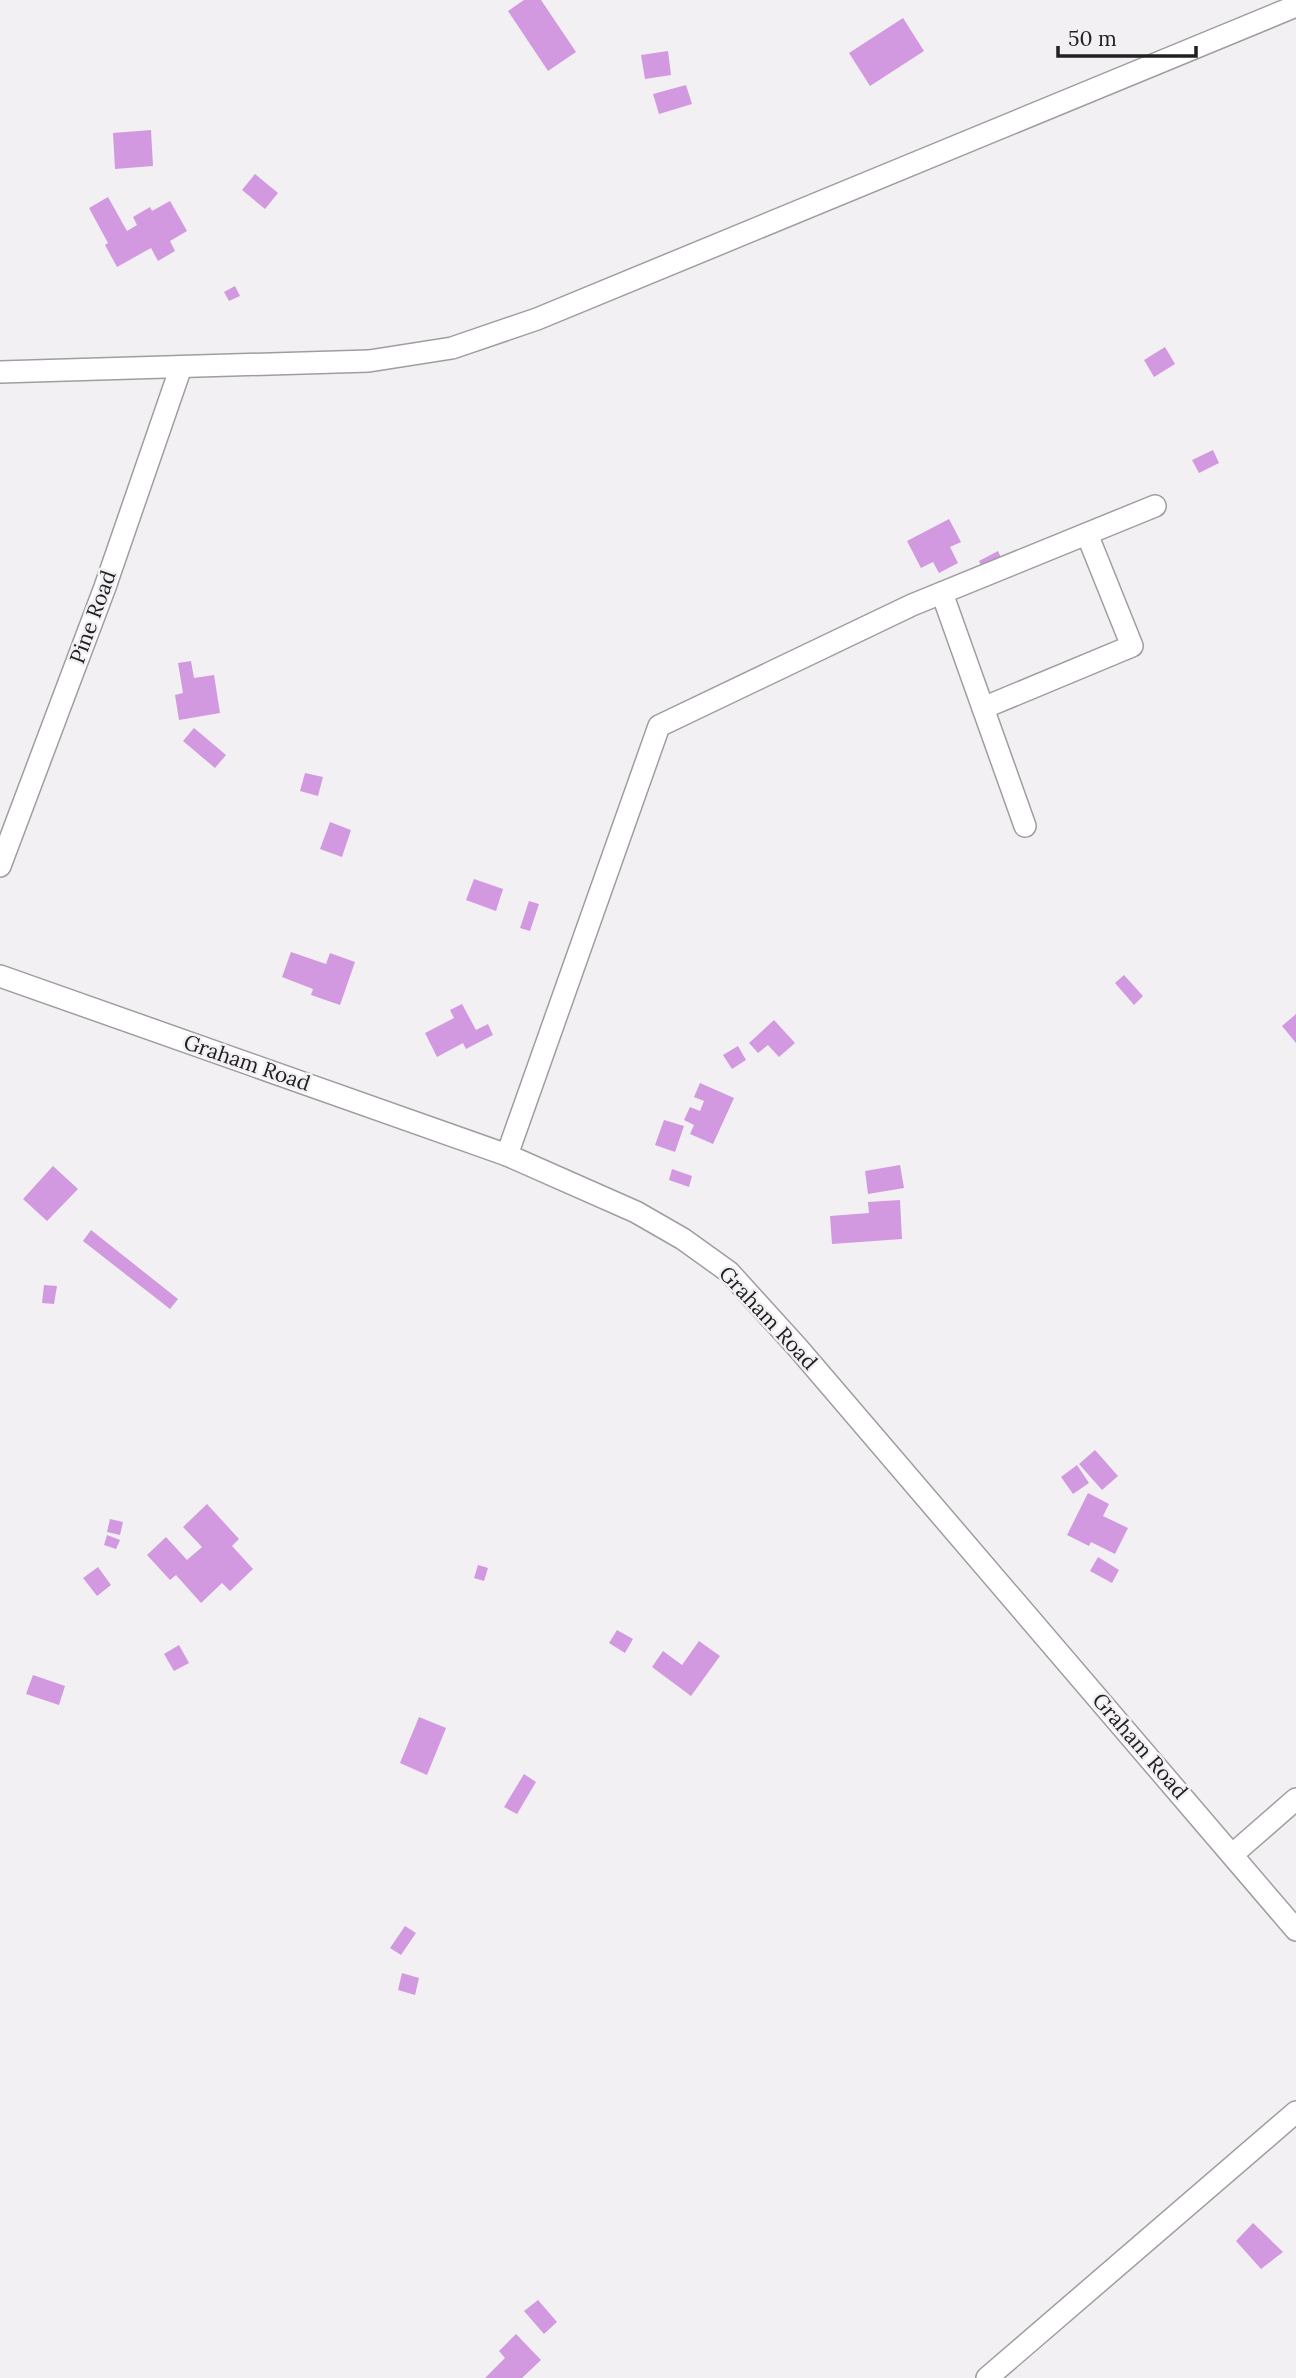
<svg xmlns="http://www.w3.org/2000/svg" width="1296" height="2378" font-family="Lora,serif">
<style>
.building{fill:#d299e0}
.lines{fill:none;stroke-linecap:round;stroke-linejoin:round}
.street-casing{stroke:#9f9da0;stroke-width:24}
.street{stroke:#fff;stroke-width:21}
.labels{text-anchor:middle;stroke-width:5;stroke-linejoin:round;paint-order:stroke}
.street-label{font-size:21px;fill:#212122;stroke:#f2f0f2}
</style>
<rect width="100%" height="100%" fill="#f2f0f2"/>
<g class="building">
<path d="M524,0H541L576,52L548,71L508,11Z"/>
<path d="M903,18L924,51L870,86L849,53Z"/>
<path d="M668,51L671,75L645,79L641,55Z"/>
<path d="M686,85L692,104L659,114L653,94Z"/>
<path d="M151,130L153,166L115,169L113,133Z"/>
<path d="M255,174L278,193L265,209L242,190Z"/>
<path d="M108,197L127,231L137,225L133,217L150,207L152,211L170,201L187,231L170,241L175,251L158,261L151,248L117,267L105,245L108,243L89,208Z"/>
<path d="M235,286L240,296L229,301L224,292Z"/>
<path d="M1165,347L1175,364L1154,377L1144,360Z"/>
<path d="M1213,450L1219,463L1199,473L1192,460Z"/>
<path d="M949,519L961,542L950,547L958,563L939,573L933,562L921,568L907,541Z"/>
<path d="M998,551L1003,562L984,572L979,561Z"/>
<path d="M191,661L194,678L214,675L220,713L179,720L175,695L183,693L178,663Z"/>
<path d="M194,728L226,755L215,768L183,741Z"/>
<path d="M305,773L323,777L318,796L300,791Z"/>
<path d="M330,822L351,830L342,857L320,849Z"/>
<path d="M474,879L503,889L496,911L466,900Z"/>
<path d="M529,901L539,904L530,931L520,928Z"/>
<path d="M291,952L326,964L330,953L355,962L340,1005L311,995L313,989L282,977Z"/>
<path d="M1124,975L1143,996L1134,1005L1115,983Z"/>
<path d="M462,1004L476,1030L488,1024L493,1035L466,1049L463,1043L437,1057L425,1033L454,1018L450,1010Z"/>
<path d="M1296,1014V1043L1282,1026Z"/>
<path d="M774,1020L795,1043L779,1057L768,1045L758,1053L749,1043Z"/>
<path d="M738,1046L746,1060L732,1069L723,1055Z"/>
<path d="M700,1083L734,1098L713,1144L690,1134L694,1125L684,1120L690,1107L700,1111L704,1101L694,1097Z"/>
<path d="M664,1120L684,1126L675,1152L655,1145Z"/>
<path d="M900,1165L904,1188L868,1194L865,1171Z"/>
<path d="M53,1166L78,1189L47,1221L23,1199Z"/>
<path d="M672,1169L692,1176L689,1187L669,1180Z"/>
<path d="M900,1200L902,1239L832,1244L830,1216L869,1213L868,1202Z"/>
<path d="M91,1230L178,1299L170,1309L83,1241Z"/>
<path d="M44,1285L57,1286L54,1304L42,1303Z"/>
<path d="M1095,1450L1118,1476L1102,1490L1079,1464Z"/>
<path d="M1077,1465L1089,1483L1073,1494L1061,1477Z"/>
<path d="M1088,1493L1109,1504L1103,1516L1128,1528L1115,1554L1091,1542L1089,1546L1067,1535Z"/>
<path d="M207,1504L239,1539L232,1546L253,1569L230,1591L222,1583L201,1603L176,1575L170,1580L147,1555L166,1537L187,1560L202,1547L183,1527Z"/>
<path d="M110,1519L123,1522L120,1535L107,1532Z"/>
<path d="M107,1535L120,1540L116,1549L104,1545Z"/>
<path d="M1098,1557L1119,1570L1112,1583L1090,1571Z"/>
<path d="M478,1565L488,1568L484,1581L474,1578Z"/>
<path d="M98,1567L111,1585L97,1596L83,1578Z"/>
<path d="M617,1630L633,1639L625,1653L609,1643Z"/>
<path d="M699,1641L720,1656L691,1696L652,1667L663,1651L682,1665Z"/>
<path d="M179,1645L189,1663L174,1671L164,1654Z"/>
<path d="M33,1675L65,1686L59,1705L26,1694Z"/>
<path d="M419,1717L446,1728L427,1775L400,1763Z"/>
<path d="M524,1774L536,1782L517,1814L504,1807Z"/>
<path d="M405,1926L416,1933L401,1955L390,1948Z"/>
<path d="M402,1973L419,1978L415,1995L398,1990Z"/>
<path d="M1253,2223L1283,2252L1261,2269L1236,2241Z"/>
<path d="M538,2300L557,2322L544,2334L524,2311Z"/>
<path d="M516,2334L541,2360L522,2378H485L505,2358L499,2351Z"/>
</g>
<g class="lines">
<defs>
<g id="street">
<path d="M0,372L369,361L452,348L537,319L1296,6"/>
<path d="M942,593L1025,826"/>
<path d="M983,708L1132,646L1087,534"/>
<path d="M0,866L105,587L181,367"/>
<path d="M0,976L507,1155L636,1212L683,1239L729,1272L798,1348L1296,1930"/>
<path d="M507,1155L659,726L912,605L1155,506"/>
<path d="M1233,1854L1296,1799"/>
<path d="M987,2378L1296,2112"/>
</g>
</defs>
<use href="#street" class="street-casing"/>
<use href="#street" class="street"/>
</g>
<g class="labels">
<g class="street-label">
<text transform="translate(93 617) rotate(-70)" y="7">Pine Road</text>
<text transform="translate(247 1063) rotate(19)" y="7">Graham Road</text>
<text transform="translate(768 1318) rotate(47)" y="7">Graham Road</text>
<text transform="translate(1140 1746) rotate(49)" y="7">Graham Road</text>
</g>
</g>
<path d="M1058 46v10h138v-10" fill="none" stroke="#212122" stroke-width="3.5"/>
<text x="1068" y="46" font-size="21" fill="#212122" stroke="#f2f0f2" stroke-width="5" paint-order="stroke">50 m</text>
</svg>
